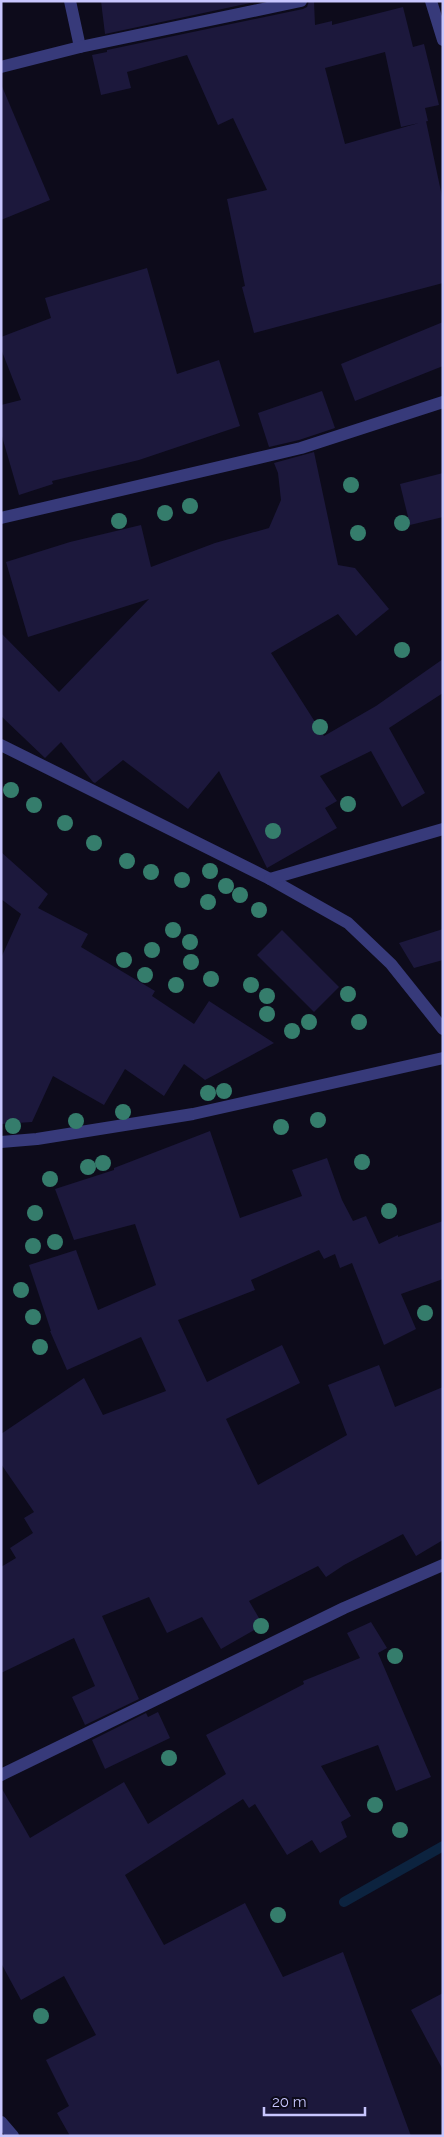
<svg xmlns="http://www.w3.org/2000/svg" width="444" height="2137" font-family="Raleway,sans-serif">
<style>
.lines{fill:none;stroke-linecap:round;stroke-linejoin:round}
.stream{stroke:#0c233f;stroke-width:10}
.building{fill:#1c183c}
.minor{stroke:#373a7a;stroke-width:12}
.tree{fill:#357d6c}
</style>
<rect width="100%" height="100%" fill="#0d0b1b"/>
<g class="lines">
<path class="stream" d="M344,1902L443,1846"/>
</g>
<g class="building">
<path d="M101,1H260L105,34Z"/>
<path d="M309,1H314L315,25L332,21V25L403,7L413,47L424,44L439,105L425,108L428,121L401,127L385,52L325,68L345,144L426,121L443,201V283L254,333L242,287L245,286L227,199L267,190L233,118L218,125L187,55L127,72L131,88L101,95L92,55L107,52V50L303,9L307,7Z"/>
<path d="M1,84L50,200L1,220Z"/>
<path d="M147,268L177,374L219,360L240,426L139,460L52,481L53,484L19,495L1,433V405L21,400L1,349V337L51,318L45,298Z"/>
<path d="M443,322V366L355,401L341,364Z"/>
<path d="M322,391L335,428L299,440L269,447L258,413Z"/>
<path d="M314,452L338,565L355,568L389,609L356,636L338,614L271,653L324,736L376,706L443,659V693L389,728L425,793L402,807L371,751L320,776L337,801L325,808L337,828L267,868L219,771L188,809L123,760L95,783L93,782L61,742L45,758L1,716V633L59,692L149,599L28,637L6,562L70,542L141,525L151,567L215,543L269,528L281,500L278,473L274,463Z"/>
<path d="M443,473V517L410,525L400,484Z"/>
<path d="M1,852L48,894L38,908L88,934L81,947L155,991L152,996L194,1024L209,1001L274,1043L205,1080L184,1064L164,1096L125,1069L104,1105L53,1076L32,1122L1,1124V958L21,914L1,899Z"/>
<path d="M443,929V960L414,968L399,943Z"/>
<path d="M282,930L339,987L314,1012L257,955Z"/>
<path d="M210,1131L240,1218L302,1196L292,1170L327,1158L342,1200L353,1221L366,1216L379,1244L398,1235V1237L443,1221V1279L401,1294L416,1329L384,1345L352,1263L340,1268L335,1254L324,1259L319,1250L251,1280L255,1290L178,1320L207,1382L282,1345L300,1383L226,1419L258,1485L347,1435L328,1385L379,1365L395,1407L443,1387V1540L416,1556L403,1534L344,1565L326,1577L318,1566L249,1601L263,1625L221,1649L202,1617L167,1633L149,1597L102,1616L139,1699L85,1725L72,1697L95,1686L74,1638L1,1673V1567L16,1558L10,1548L33,1533L24,1518L34,1512L1,1464V1434L84,1378L103,1415L166,1391L141,1337L67,1370L50,1331H51L29,1265L76,1250L98,1310L156,1285L135,1224L74,1240L55,1189L114,1170V1168Z"/>
<path d="M371,1622L387,1648L378,1653L431,1777L396,1791L378,1745L321,1766L351,1816L341,1822L347,1837L320,1853L312,1840L287,1855L255,1804L249,1808L243,1799L125,1875L164,1945L245,1903L283,1977L343,1952L411,2136H70L57,2113L69,2106L46,2060L96,2035L64,1976L21,2000L1,1963V1787L30,1838L124,1782L148,1824L226,1774L206,1735L304,1684L303,1681L360,1658L347,1633Z"/>
<path d="M158,1712L170,1738L105,1769L92,1740L146,1713L148,1717Z"/>
<path d="M443,1993V2070L411,2010Z"/>
</g>
<g class="lines">
<g class="minor">
<path d="M70,1L80,47"/>
<path d="M431,1L443,40"/>
<path d="M1,67L80,47L301,1"/>
<path d="M1,518L301,448L443,402"/>
<path d="M1,745L270,879L348,923L391,964L443,1029"/>
<path d="M270,879L443,829"/>
<path d="M1,1142L37,1139L193,1114L443,1058"/>
<path d="M1,1775L344,1608L443,1565"/>
<path d="M1,2122L13,2136"/>
</g>
</g>
<g class="tree">
<circle cx="351" cy="485" r="8"/>
<circle cx="190" cy="506" r="8"/>
<circle cx="165" cy="513" r="8"/>
<circle cx="119" cy="521" r="8"/>
<circle cx="402" cy="523" r="8"/>
<circle cx="358" cy="533" r="8"/>
<circle cx="402" cy="650" r="8"/>
<circle cx="320" cy="727" r="8"/>
<circle cx="11" cy="790" r="8"/>
<circle cx="348" cy="804" r="8"/>
<circle cx="34" cy="805" r="8"/>
<circle cx="65" cy="823" r="8"/>
<circle cx="273" cy="831" r="8"/>
<circle cx="94" cy="843" r="8"/>
<circle cx="127" cy="861" r="8"/>
<circle cx="210" cy="871" r="8"/>
<circle cx="151" cy="872" r="8"/>
<circle cx="182" cy="880" r="8"/>
<circle cx="226" cy="886" r="8"/>
<circle cx="240" cy="895" r="8"/>
<circle cx="208" cy="902" r="8"/>
<circle cx="259" cy="910" r="8"/>
<circle cx="173" cy="930" r="8"/>
<circle cx="190" cy="942" r="8"/>
<circle cx="152" cy="950" r="8"/>
<circle cx="124" cy="960" r="8"/>
<circle cx="191" cy="962" r="8"/>
<circle cx="145" cy="975" r="8"/>
<circle cx="211" cy="979" r="8"/>
<circle cx="176" cy="985" r="8"/>
<circle cx="251" cy="985" r="8"/>
<circle cx="348" cy="994" r="8"/>
<circle cx="267" cy="996" r="8"/>
<circle cx="267" cy="1014" r="8"/>
<circle cx="309" cy="1022" r="8"/>
<circle cx="359" cy="1022" r="8"/>
<circle cx="292" cy="1031" r="8"/>
<circle cx="224" cy="1091" r="8"/>
<circle cx="208" cy="1093" r="8"/>
<circle cx="123" cy="1112" r="8"/>
<circle cx="318" cy="1120" r="8"/>
<circle cx="76" cy="1121" r="8"/>
<circle cx="13" cy="1126" r="8"/>
<circle cx="281" cy="1127" r="8"/>
<circle cx="362" cy="1162" r="8"/>
<circle cx="103" cy="1163" r="8"/>
<circle cx="88" cy="1167" r="8"/>
<circle cx="50" cy="1179" r="8"/>
<circle cx="389" cy="1211" r="8"/>
<circle cx="35" cy="1213" r="8"/>
<circle cx="55" cy="1242" r="8"/>
<circle cx="33" cy="1246" r="8"/>
<circle cx="21" cy="1290" r="8"/>
<circle cx="425" cy="1313" r="8"/>
<circle cx="33" cy="1317" r="8"/>
<circle cx="40" cy="1347" r="8"/>
<circle cx="261" cy="1626" r="8"/>
<circle cx="395" cy="1656" r="8"/>
<circle cx="169" cy="1758" r="8"/>
<circle cx="375" cy="1805" r="8"/>
<circle cx="400" cy="1830" r="8"/>
<circle cx="278" cy="1915" r="8"/>
<circle cx="41" cy="2016" r="8"/>
</g>
<rect width="444" height="2137" fill="none" stroke="#c8c6fe" stroke-width="5"/>
<path d="M264 2107v8h101v-8" fill="none" stroke="#c8c6fe" stroke-width="2.5"/>
<text x="272" y="2107" font-size="15" fill="#c8c6fe" stroke="#0d0b1b" stroke-width="4" paint-order="stroke">20 m</text>
</svg>
